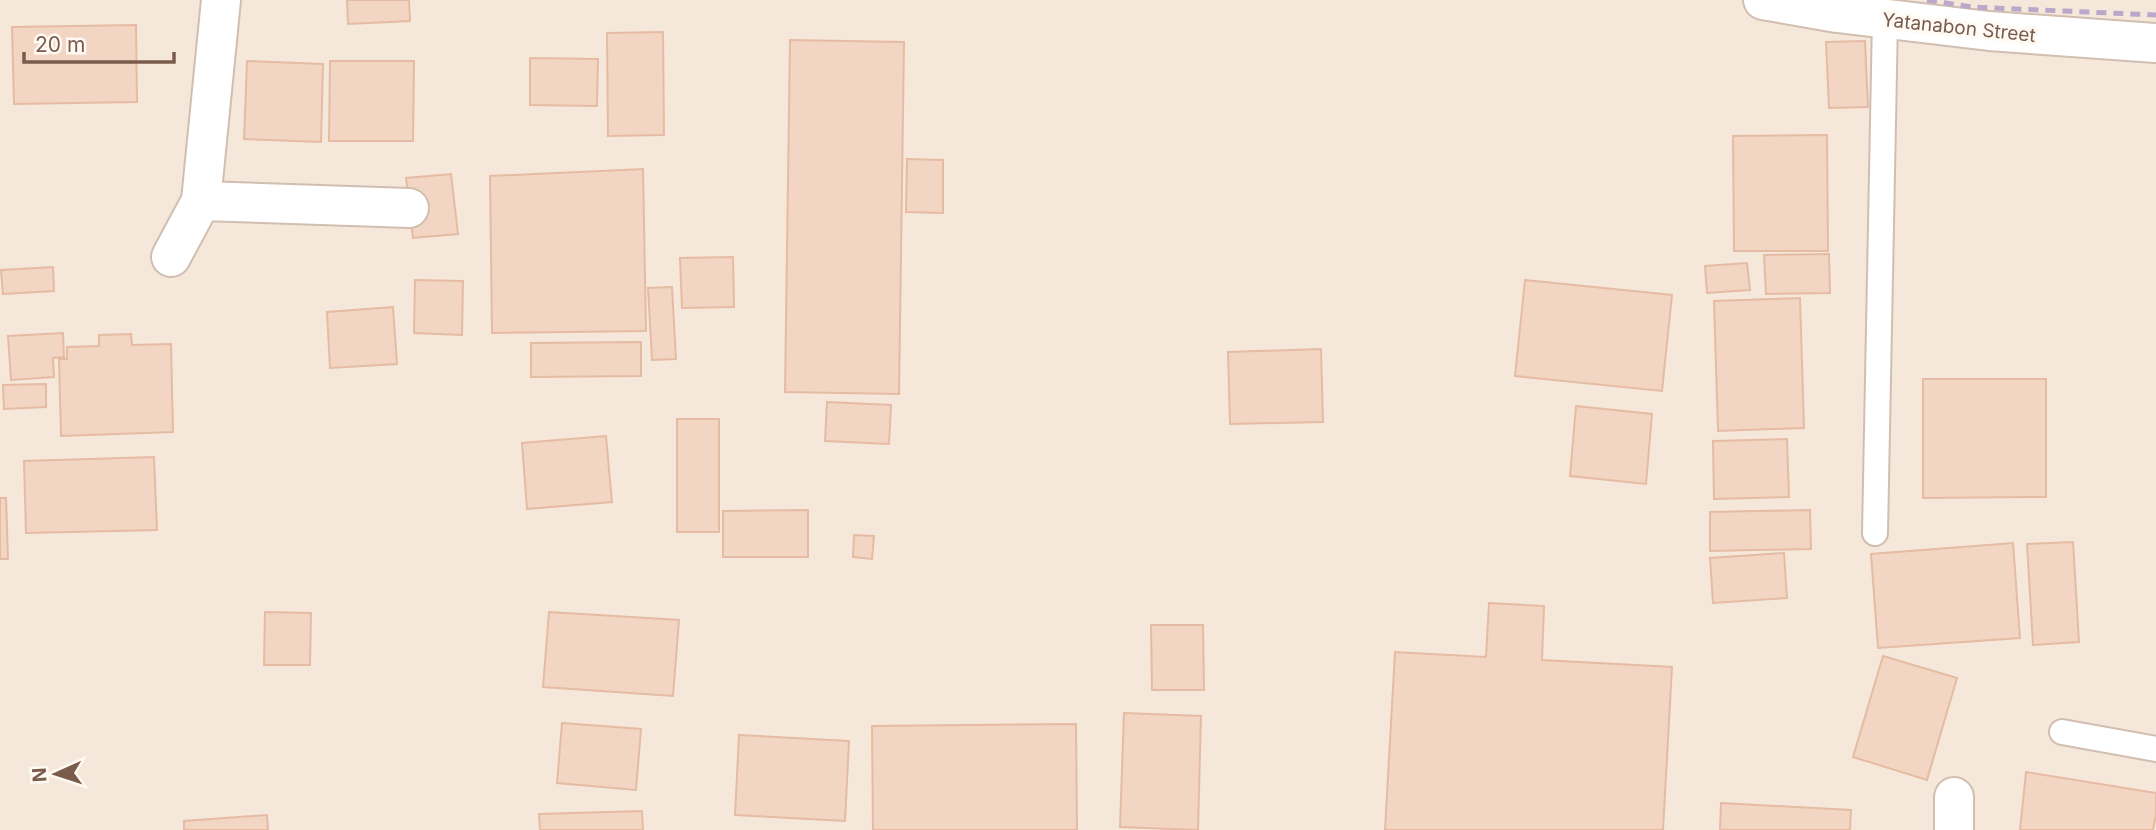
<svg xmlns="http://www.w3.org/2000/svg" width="2156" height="830" font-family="Inter,sans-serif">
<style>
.residential{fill:#f5e8da}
.building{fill:#f3d5c3;stroke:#e6bba3;stroke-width:2}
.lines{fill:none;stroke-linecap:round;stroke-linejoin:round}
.lane-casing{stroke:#d1beb0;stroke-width:28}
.street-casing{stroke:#d1beb0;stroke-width:42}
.lane{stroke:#fff;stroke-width:24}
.street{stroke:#fff;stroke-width:38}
.rail{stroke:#b9a8c9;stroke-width:5;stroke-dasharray:10 7;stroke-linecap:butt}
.labels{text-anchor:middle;stroke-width:7;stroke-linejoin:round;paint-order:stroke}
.street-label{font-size:19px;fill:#7a5c4d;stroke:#fffaf3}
</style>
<rect width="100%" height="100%" fill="#fdf6ec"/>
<rect class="residential" x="0" y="0" width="2156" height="830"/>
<g class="building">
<path d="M347,0H409L410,21L348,24Z"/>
<path d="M136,25L137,102L14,104L12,27Z"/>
<path d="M663,32L664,135L608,136L607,33Z"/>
<path d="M790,40L904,42L899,394L785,392Z"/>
<path d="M1865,41L1868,107L1829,108L1826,42Z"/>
<path d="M530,58L598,59L597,106L530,105Z"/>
<path d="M247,61L323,64L321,142L244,139Z"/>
<path d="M330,61H414L413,141H329Z"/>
<path d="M1827,135L1828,251H1734L1733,136Z"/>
<path d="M907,159L943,160V213L906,212Z"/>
<path d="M643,169L646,331L492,333L490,176Z"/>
<path d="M451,174L458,234L413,238L406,178Z"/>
<path d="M1829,254L1830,293L1766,294L1764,255Z"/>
<path d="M733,257L734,307L682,308L680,258Z"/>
<path d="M1747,263L1750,290L1707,293L1705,266Z"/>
<path d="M53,267L54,291L3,294L1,270Z"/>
<path d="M415,280L463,281L462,335L414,333Z"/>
<path d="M1525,280L1672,295L1662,391L1515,376Z"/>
<path d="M672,287L676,359L652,360L648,288Z"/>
<path d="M1800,298L1804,428L1718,431L1714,301Z"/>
<path d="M393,307L397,364L330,368L327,312Z"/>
<path d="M63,333L64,357L53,358L54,377L11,380L8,336Z"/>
<path d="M131,334L132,345L171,344L173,432L61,436L59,359H67V347L99,346V335Z"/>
<path d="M641,342V376L531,377V343Z"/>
<path d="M1321,349L1323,422L1230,424L1228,352Z"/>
<path d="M1923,379H2046V497L1923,498Z"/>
<path d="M46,384V407L4,409L3,385Z"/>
<path d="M827,402L891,405L889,444L825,441Z"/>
<path d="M1576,406L1652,414L1646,484L1570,476Z"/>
<rect x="677" y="419" width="42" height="113"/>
<path d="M606,436L612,502L527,509L522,443Z"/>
<path d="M1787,439L1789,497L1714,499L1713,441Z"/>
<path d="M154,457L157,530L26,533L24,461Z"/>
<path d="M0,498H6L8,559H0Z"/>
<path d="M808,510V557H723V511Z"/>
<path d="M1810,510L1811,549L1710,551V512Z"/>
<path d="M854,535L874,536L872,559L853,557Z"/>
<path d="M2073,542L2079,642L2033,645L2027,544Z"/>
<path d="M2013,543L2020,638L1878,648L1871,554Z"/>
<path d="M1784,553L1787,598L1713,603L1710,558Z"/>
<path d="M1489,603L1544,606L1542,660L1672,667L1663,830H1385L1395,652L1486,657Z"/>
<path d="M265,612L311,613L310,665H264Z"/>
<path d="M549,612L679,620L673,696L543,687Z"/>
<path d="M1151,625H1203L1204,690H1152Z"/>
<path d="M1883,656L1957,678L1927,780L1853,757Z"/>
<path d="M1124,713L1201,716L1198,830L1120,827Z"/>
<path d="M562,723L641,729L636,790L557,783Z"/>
<path d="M1076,724L1077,830H873L872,726Z"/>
<path d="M739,735L849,741L845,821L735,815Z"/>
<path d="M2026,772L2156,793V814L2153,830H2020Z"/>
<path d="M1721,803L1851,810L1850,830H1720Z"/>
<path d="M642,811L643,830H540L539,814Z"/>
<path d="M267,815L268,830H184V821Z"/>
</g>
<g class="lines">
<defs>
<g id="lane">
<path d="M1875,533L1885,19"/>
<path d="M2062,732L2156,749"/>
</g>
<g id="street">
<path d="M1763,0L1837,13L1989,31L2156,43"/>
<path d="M201,201L409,208"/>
<path d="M171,257L201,201L221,0"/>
<path d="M1954,830V797"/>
</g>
</defs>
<use href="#lane" class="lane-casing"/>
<use href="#street" class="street-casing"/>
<use href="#lane" class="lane"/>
<use href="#street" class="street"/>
<path class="rail" d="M1927,0L1972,7L2156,15"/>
</g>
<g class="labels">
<g class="street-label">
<text transform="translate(1959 27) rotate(6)" y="7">Yatanabon Street</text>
</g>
</g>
<g transform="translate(56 774) rotate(267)" stroke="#fffaf3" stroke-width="5" paint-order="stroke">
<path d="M0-5L12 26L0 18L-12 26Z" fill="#7a5c4d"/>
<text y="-10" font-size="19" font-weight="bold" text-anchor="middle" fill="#7a5c4d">N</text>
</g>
<path d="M24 52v10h150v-10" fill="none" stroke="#7a5c4d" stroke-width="3.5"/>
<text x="35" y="52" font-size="21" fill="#7a5c4d" stroke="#fffaf3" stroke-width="5" paint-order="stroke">20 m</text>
</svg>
